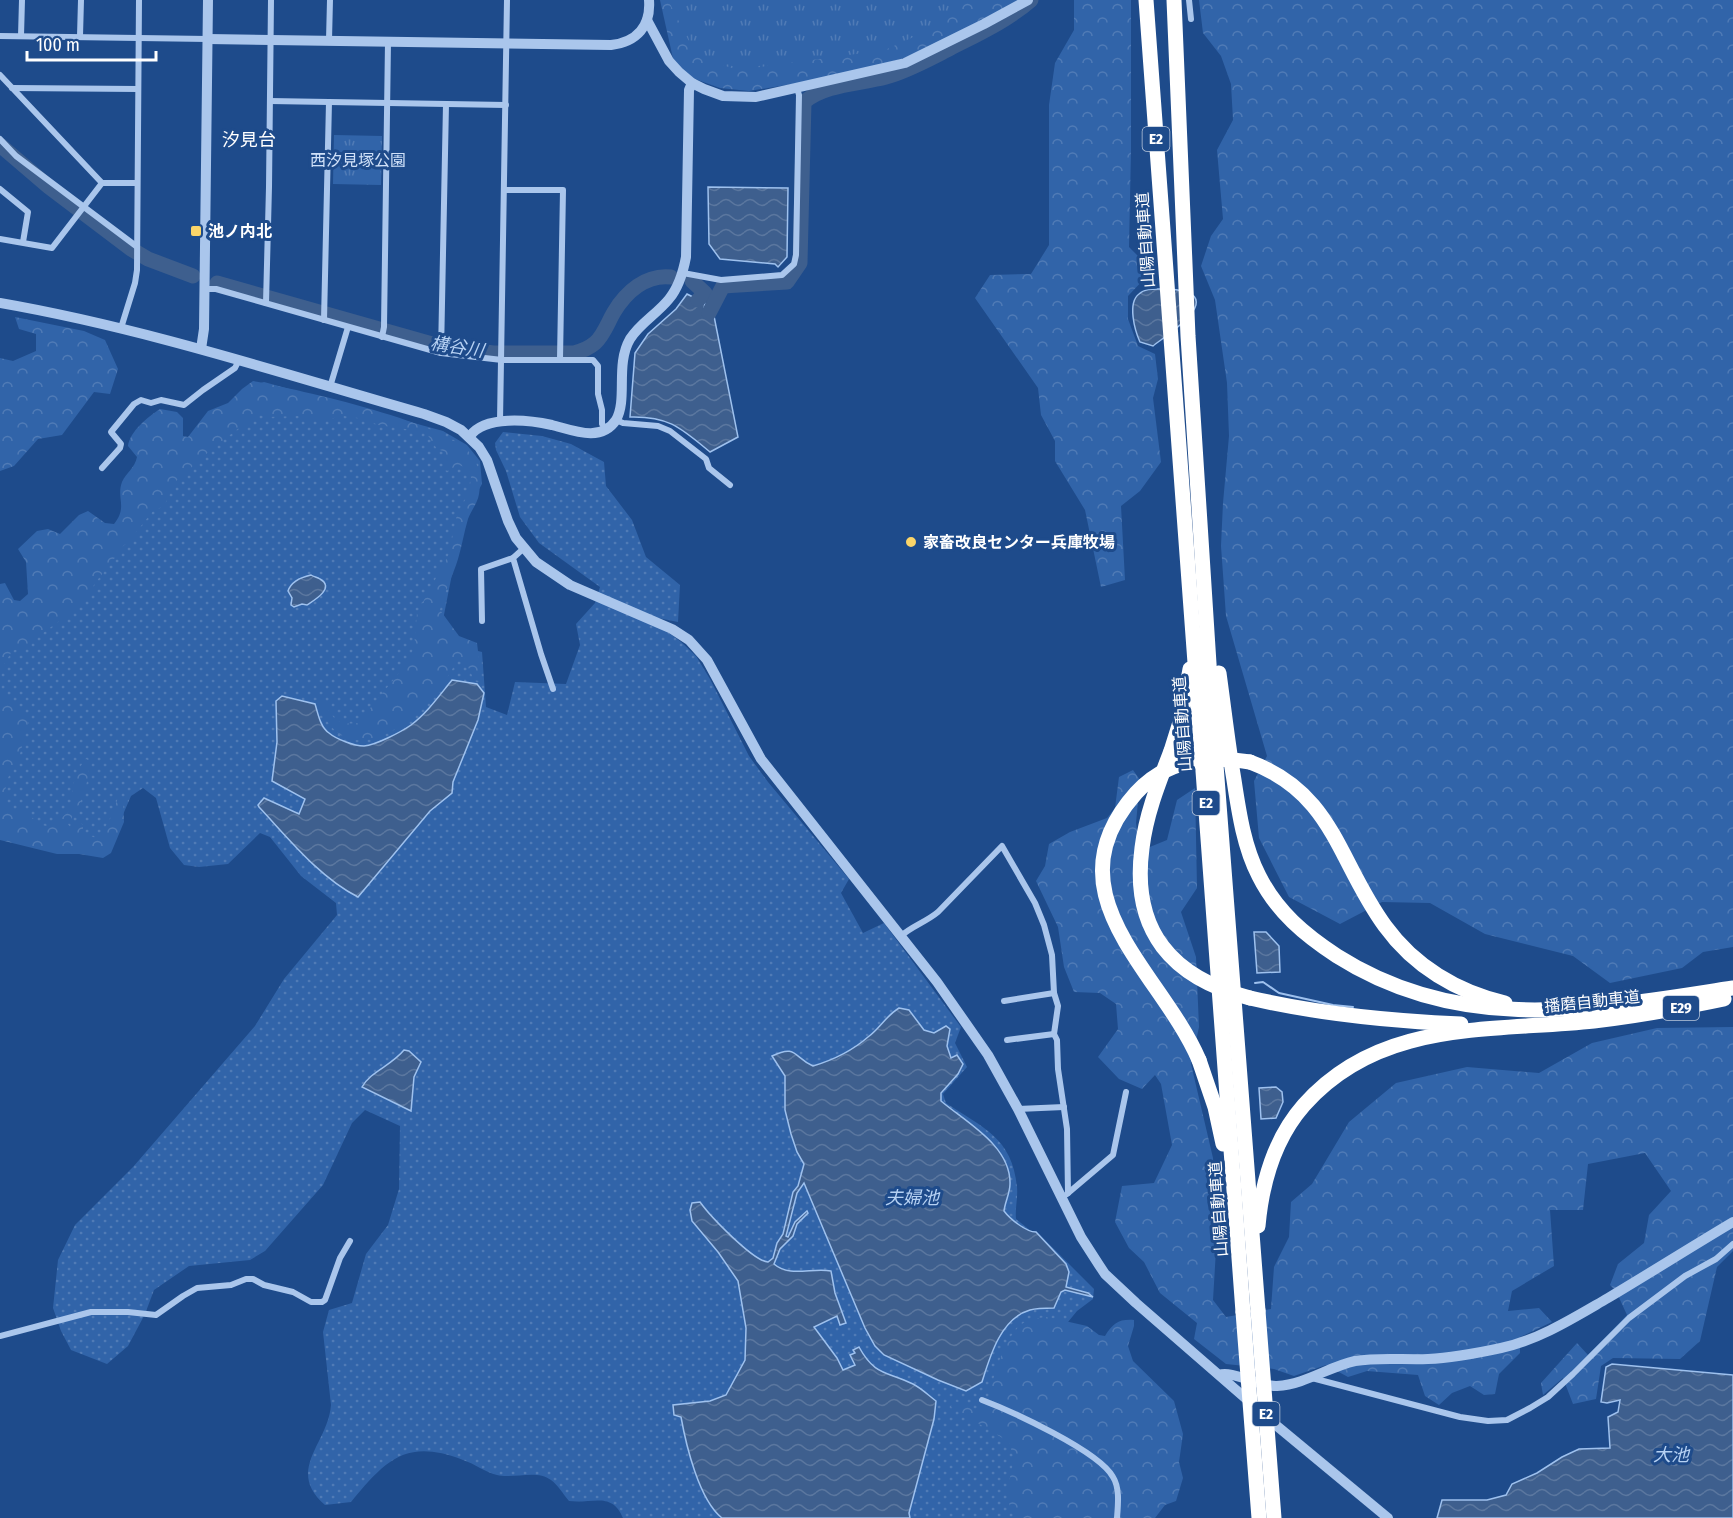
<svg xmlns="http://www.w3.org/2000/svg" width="1733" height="1518" font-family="'Fira Sans Condensed','Noto Sans JP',sans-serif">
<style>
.grass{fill:url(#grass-dots)}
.forest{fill:url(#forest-crowns)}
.park{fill:url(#park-tufts)}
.water{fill:url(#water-waves);stroke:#9ec1ee;stroke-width:1.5}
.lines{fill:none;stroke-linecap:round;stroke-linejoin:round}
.stream{stroke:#9ec1ee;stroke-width:2}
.river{stroke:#3e5f8e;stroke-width:15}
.minor{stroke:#aac6ec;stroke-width:6}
.tertiary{stroke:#aac6ec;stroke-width:10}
.motorway{stroke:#fff;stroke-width:15}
.motorway-bridge{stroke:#fff;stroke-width:15}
.poi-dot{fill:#fbd569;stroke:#1e4b8b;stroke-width:2}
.labels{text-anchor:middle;stroke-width:6;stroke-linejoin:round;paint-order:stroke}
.shield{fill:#1e4b8b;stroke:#bcc9dc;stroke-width:1.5}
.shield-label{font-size:15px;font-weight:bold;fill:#fff}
.park-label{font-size:16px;fill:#d0e1f9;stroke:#1e4b8b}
.poi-label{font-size:16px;font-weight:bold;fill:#fff;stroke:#1e4b8b;text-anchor:start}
.street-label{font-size:16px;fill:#fff;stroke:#1e4b8b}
.neighbourhood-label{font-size:18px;fill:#fff;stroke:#1e4b8b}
.water-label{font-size:18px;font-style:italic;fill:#b6d1f3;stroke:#1e4b8b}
</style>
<defs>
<pattern id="grass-dots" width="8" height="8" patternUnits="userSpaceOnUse" patternTransform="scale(1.5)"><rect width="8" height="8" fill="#3164a9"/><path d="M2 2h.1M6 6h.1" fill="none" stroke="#507bb6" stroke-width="1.8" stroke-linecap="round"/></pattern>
<pattern id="forest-crowns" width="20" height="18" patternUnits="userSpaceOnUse" patternTransform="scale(1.5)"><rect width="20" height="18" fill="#3164a9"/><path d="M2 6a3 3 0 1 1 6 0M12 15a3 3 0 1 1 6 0" fill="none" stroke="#507bb6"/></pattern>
<pattern id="park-tufts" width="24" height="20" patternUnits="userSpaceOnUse" patternTransform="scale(1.5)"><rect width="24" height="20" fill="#3164a9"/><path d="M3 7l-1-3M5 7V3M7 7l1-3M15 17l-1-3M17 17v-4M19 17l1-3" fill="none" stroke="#507bb6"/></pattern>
<pattern id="water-waves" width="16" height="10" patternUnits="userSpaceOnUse" patternTransform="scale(1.5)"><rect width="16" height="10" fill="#3e5f8e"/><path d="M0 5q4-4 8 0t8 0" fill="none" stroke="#5b779f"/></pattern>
</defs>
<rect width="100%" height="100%" fill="#1e4b8b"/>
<path class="grass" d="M264,382L443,431L467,445L480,461L482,484L463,518L442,625L458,646L482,652L486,707L507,715L515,682L566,684L580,645L576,624L595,603L600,587L539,543L520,517L506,471L496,450L495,443L503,432L542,436L571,444L604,462L606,486L632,520L646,557L680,585L678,622L658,618L665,630L680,641L696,656L710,679L749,756L768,782L849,879L841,893L863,933L884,923L961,1027L955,1043L967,1067L943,1094L946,1103C983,1128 1012,1137 1017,1187C1018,1198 1015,1208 1016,1219L1031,1231H1036L1094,1289L1093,1299L1077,1311L1068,1322L1016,1413L1031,1518H623C612,1491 592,1504 569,1501C563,1494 558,1485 551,1480C537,1469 513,1479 497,1475C485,1472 475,1464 463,1460C406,1438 386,1460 351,1502L325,1505C285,1470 328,1444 331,1405L323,1332L329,1310L352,1303L366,1254L388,1225L399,1189L400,1126L365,1110L352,1123L323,1185L265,1251L250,1260L189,1266L154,1290L145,1314L128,1346L107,1364L71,1350L61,1331L53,1308L58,1260L75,1225L133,1167L255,1026L284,979L337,915L336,903L301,876L270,837L260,833L228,864L199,867L184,865L170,848L156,798L143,788L131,796L112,840L0,828V643L111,540L251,386Z"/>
<g class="forest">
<path d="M660,0H1023L909,57L823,79L749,91L720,88L692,78L674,63Z"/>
<path d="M1074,0H1131V150L1129,247L1146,264V277L1128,296V319L1138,346L1155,354L1158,379L1153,398L1161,462L1140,491L1121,506L1125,580L1101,587L1085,510L1055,461V441L1041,415L1038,388L975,298L990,275L1031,274L1049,245V105L1055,63L1074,30Z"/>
<path d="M1199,0H1733V947L1703,952L1682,968L1610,983L1573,956L1485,934L1430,903L1382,902L1340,924L1289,897L1259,838L1254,781L1267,756L1226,616L1221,546L1223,503L1229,436L1227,383L1215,300L1201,266L1211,236L1223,219L1217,150L1233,120L1231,84L1221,56L1203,33Z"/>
<path d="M15,317L84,331L105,340L118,369L110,394L94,392L62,435L38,439L14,466L0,471V358L13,361L36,351V334L19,329Z"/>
<path d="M253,381C295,389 455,423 474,458C479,467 481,484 479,494C478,502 471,511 468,519C464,532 462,546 458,559C453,576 444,592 440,610L459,636L477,643L481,675L479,681L474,680L464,658L457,660C442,694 381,761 339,734C328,726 322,711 315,700H323C333,718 336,726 358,723L408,662L414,647L417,613L449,554L457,514L469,493L471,477L468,468L458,465L447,471L443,467L445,458L443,451L437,449L427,434L412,430L378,425L365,419L344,416L318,421L308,420L298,416L268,417L260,415L239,428L213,448L176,481L164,506L153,511L129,541L121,548L114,559L95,583L85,602L24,647L12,651L2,668L0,681V584L5,583L14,600L20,601L28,594L26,562L18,549L37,531L48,529L60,534L79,515L88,511L105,523L114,524C128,507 116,498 122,482C126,473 135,468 137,457L128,446C130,431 148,417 160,409L177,412L183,418V436L188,437L208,411L228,403L242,389Z"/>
<path d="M0,688L9,703L26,715L28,724L20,754L6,782L5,803L13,811H24L41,825L52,827L73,807C71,790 74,772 86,759L90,761C87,790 83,800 68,824L70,827L79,822L83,825V831L93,837L99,838L110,819L118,798L123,799L124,822L111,853L103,858L79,854H57L0,840Z"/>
<path d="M1133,770L1140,780L1136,823L1140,851L1167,840L1177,800L1195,788L1197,888L1181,912L1196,957L1199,1027L1191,1064L1213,1158L1217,1233L1213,1300L1226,1317L1271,1309L1274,1267L1289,1237L1291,1202L1312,1184L1349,1122L1396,1083L1467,1067L1539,1073L1592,1043L1657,1028L1733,1027V1251L1717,1267L1700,1341L1680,1359L1613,1358L1601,1366L1596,1399L1573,1404L1563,1378L1543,1395L1541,1383L1577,1343L1588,1355L1627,1315L1616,1291L1610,1285L1618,1264L1644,1243L1649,1215L1671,1191L1645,1153L1588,1164L1583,1210H1550L1554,1266L1512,1291L1508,1311L1539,1308L1552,1322L1520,1337V1353L1499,1374L1495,1394L1484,1395L1470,1386L1452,1393L1439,1405L1425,1396L1418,1375L1367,1371L1348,1377L1326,1365L1294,1376L1274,1369L1226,1364L1194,1339L1197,1323L1160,1293L1144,1262L1129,1248L1115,1222L1122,1186L1154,1183L1172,1145L1161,1084L1155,1075L1142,1089L1119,1079L1098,1057L1118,1029L1116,1004L1100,993L1074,992L1064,967L1058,927L1036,881L1045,866L1049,844L1070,832L1107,818L1115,808L1119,777Z"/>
<path d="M1047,1317L1087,1326L1099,1335L1105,1336C1113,1323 1119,1319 1134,1320V1326L1128,1346L1133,1361L1174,1401L1183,1434L1179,1462L1183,1478L1176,1501L1165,1505L1155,1518H1021L1010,1508L1007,1491L1014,1459L1009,1442L951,1407L954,1401L976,1409L986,1406C993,1382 1003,1330 1029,1320C1034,1318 1042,1318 1047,1317Z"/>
</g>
<g class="park">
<path d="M668,0H965L963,6L920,34L885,50L738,70L697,57Z"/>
<path d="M334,135L382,136L381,185L333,184Z"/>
</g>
<g class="water">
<path d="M708,187L788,188L787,257L778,267L775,264L720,259L709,244Z"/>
<path d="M1159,289C1168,289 1179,289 1187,292C1218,304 1162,338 1153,346L1140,342C1135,331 1127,303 1139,294C1144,289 1152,289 1159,289Z"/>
<path d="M687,294L705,303L704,309L714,316L738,437L710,452C681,428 669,416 630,417L635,353L648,334L676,309Z"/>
<path d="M311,575C314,577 317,577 320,579C336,588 313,601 307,605L302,604L294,607L291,605L292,598L288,591C291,582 302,577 311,575Z"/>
<path d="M452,680L477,684L484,693L478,720L453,782L452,793L430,811L358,897C319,877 289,839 259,807L258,805L264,798L299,814L305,799L272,781L277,742L276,701L282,696L315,704C318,713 320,727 329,733C336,739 354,746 364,746C376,745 401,732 411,725C427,713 439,696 452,680Z"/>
<path d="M1254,932H1266L1279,946L1280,972L1257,973Z"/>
<path d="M899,1008L909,1010L924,1030L934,1033L946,1026L950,1029L947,1046L951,1058L957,1055L963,1064L958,1074L941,1093V1101C967,1123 1011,1146 1010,1184C1010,1193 1005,1202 1004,1211C1010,1219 1026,1232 1036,1232L1066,1264L1069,1272L1066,1287L1088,1293L1093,1297L1065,1290L1061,1292L1054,1308C1046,1308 1037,1308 1030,1310C1001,1318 990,1356 982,1382L966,1391L938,1380L884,1355L875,1346L865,1328L804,1183L797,1193L786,1236L788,1237L795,1222L807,1211L808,1213L797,1224L793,1236L780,1249L774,1264C790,1278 813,1267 831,1271L835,1293L846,1323L840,1325L837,1316L814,1327L837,1358L843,1370L855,1365L850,1355L855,1353L853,1350L859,1347C875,1376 886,1371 913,1384C921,1388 928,1395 936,1401L934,1419L909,1513L910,1518H722C699,1500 686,1445 681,1417L674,1415L673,1405L710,1401L726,1395L745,1360L746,1328L738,1281L718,1252L692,1221L690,1210L692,1203L700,1202C710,1216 753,1261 768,1262L773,1258L777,1243L783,1234L793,1192L798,1186L804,1164L797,1152L791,1134L785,1110V1076L772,1056C797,1044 793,1057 813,1066C833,1060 852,1051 868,1037C880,1028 886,1016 899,1008Z"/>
<path d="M404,1050L409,1051L421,1062L414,1077L411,1111L362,1087C371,1071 391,1066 404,1050Z"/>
<path d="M1276,1087L1282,1092L1283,1102L1276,1118L1261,1119L1259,1088Z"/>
<path d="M1612,1364L1733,1375V1518H1437L1442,1500H1487L1506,1495L1512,1484L1537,1473L1562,1457L1579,1449L1610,1448L1608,1417L1618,1412L1620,1400L1607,1403L1601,1402L1606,1367Z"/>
</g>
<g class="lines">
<path class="stream" d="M1255,983L1263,982L1279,993L1333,1005L1353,1007"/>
<g class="river">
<path d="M0,145L49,187L131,249L148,259L193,276"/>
<path d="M692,281L705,293L698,300"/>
<path d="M217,283L432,344L493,353H574C582,351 588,349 595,343C604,335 608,322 614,312C626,292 646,274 671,277"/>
<path d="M709,313L723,286L787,282L800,263L804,102C825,84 860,84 886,77C908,71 929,59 949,49C978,34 1007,21 1031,0"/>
</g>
<g class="minor">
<path d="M1189,0L1191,19"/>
<path d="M0,36L208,39"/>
<path d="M21,36L22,0"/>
<path d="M80,36L81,0"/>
<path d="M329,40L330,0"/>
<path d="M0,75L102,183H136"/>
<path d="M12,88L138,89"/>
<path d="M270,101L506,105"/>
<path d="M0,139L16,156L136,246"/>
<path d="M0,189L28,212L23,242"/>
<path d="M504,190H563L560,359"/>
<path d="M0,239L52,248L102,183"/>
<path d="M683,273L721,280L782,275L794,264L796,255L799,95L797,88"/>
<path d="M205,289H216L441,353L502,360H593L598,366V394L602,410V424L606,429"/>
<path d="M266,303L269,187L271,0"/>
<path d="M324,320L329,102"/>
<path d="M121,328L135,283L137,270L139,0"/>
<path d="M382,337L384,327L388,42"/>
<path d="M441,353L446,104"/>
<path d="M330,387L348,327"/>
<path d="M616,420L623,423L658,426L670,431L706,459L709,468L730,485"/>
<path d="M500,421L507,0"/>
<path d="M102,468L120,448L121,444L111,432L134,404L141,400L151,403L161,400L184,405L203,390L235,368L239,360"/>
<path d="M523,549L513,558L541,654L553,689"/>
<path d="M482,621L481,569L513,558"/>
<path d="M901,936C912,926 926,922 938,912L1002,846L1035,903L1044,925L1052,955L1054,993L1058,1006L1054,1034L1057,1040L1058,1069L1067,1129L1068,1193"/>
<path d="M1004,1001L1054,993"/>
<path d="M1007,1040L1054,1034"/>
<path d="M1018,1109L1064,1107"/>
<path d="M1067,1194L1113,1155L1126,1092"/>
<path d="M0,1336L91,1312H128L156,1315L183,1296L197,1288L231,1285L246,1279H253L264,1285L293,1292L311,1302H322L325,1300L340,1258L350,1241"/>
<path d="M1312,1378L1460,1417L1488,1421L1507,1420L1530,1408L1548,1397L1573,1374L1629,1318L1685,1276L1716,1259L1733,1244"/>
<path d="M982,1400C1011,1411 1099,1451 1113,1477C1120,1488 1118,1505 1117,1518"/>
</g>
<g class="tertiary">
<path d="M647,20L669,61L679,72L692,83L704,89L723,96L756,97L905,63L984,24L1028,0"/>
<path d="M208,39L611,45C637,42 651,26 649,0"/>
<path d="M0,303C144,328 284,374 424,414L446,422L461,430L479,447L487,460L508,521L516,538L536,562L570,585L672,629L689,640L707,660L761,759L937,982L988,1055L1018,1109L1081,1237L1099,1265L1105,1274L1136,1303L1251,1403"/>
<path d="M201,349L204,329L208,0"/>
<path d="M470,436C485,415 529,420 552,425C572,430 601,443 616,420C628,399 615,365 630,339C640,323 657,314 669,299C679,287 683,273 686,257L689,90L692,83"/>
<path d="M1220,1375C1230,1370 1261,1387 1277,1386C1306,1384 1328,1367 1355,1361C1379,1357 1404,1360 1428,1359C1452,1358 1478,1353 1501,1348C1539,1340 1575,1317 1608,1298C1650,1273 1691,1247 1733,1222"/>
<path d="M1265,1416L1388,1518"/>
</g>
<g class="motorway">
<path d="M1146,0L1243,1312"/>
<path d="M1174,0L1188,336L1213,726L1258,1311"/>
<path d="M1219,673C1224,709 1228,745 1234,780C1239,813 1244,847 1259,876C1277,912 1305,935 1337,956C1463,1036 1595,1009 1733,988"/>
<path d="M1171,751L1181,719L1190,669"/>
<path d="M1250,762C1334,793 1338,862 1385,926C1414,966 1457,992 1505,1003"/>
<path d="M1250,998C1319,1014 1390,1021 1461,1024"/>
<path d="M1199,1060L1215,1107L1223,1144"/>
<path d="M1258,1226C1262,1182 1274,1139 1304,1105C1380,1019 1490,1032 1594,1021C1638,1016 1681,1008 1724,999"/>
</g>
<g class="motorway-bridge">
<path d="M1171,751C1159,782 1146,814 1142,848C1131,931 1172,978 1250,998"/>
<path d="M1199,1060C1161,971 1046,894 1136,793C1167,759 1208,755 1250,762"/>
<path d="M1258,1311L1274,1518"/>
<path d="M1243,1312L1259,1518"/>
</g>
</g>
<g class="poi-dot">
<rect x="190" y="225" width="12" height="12" rx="3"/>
<circle cx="911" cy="542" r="6"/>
</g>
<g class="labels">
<g class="shield">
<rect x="1142.5" y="127" width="27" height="24" rx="4.5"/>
<rect x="1192.5" y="791" width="27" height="24" rx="4.5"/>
<rect x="1663" y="996" width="36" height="24" rx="4.5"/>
<rect x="1252.5" y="1402" width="27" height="24" rx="4.5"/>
</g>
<g class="shield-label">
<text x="1156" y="144">E2</text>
<text x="1206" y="808">E2</text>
<text x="1681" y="1013">E29</text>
<text x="1266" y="1419">E2</text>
</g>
<g class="park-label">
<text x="358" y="166">西汐見塚公園</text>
</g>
<g class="poi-label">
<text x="208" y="237">池ノ内北</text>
<text x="923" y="548">家畜改良センター兵庫牧場</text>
</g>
<g class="street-label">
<text transform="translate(1145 240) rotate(-94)" y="6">山陽自動車道</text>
<text transform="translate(1182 724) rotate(-94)" y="6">山陽自動車道</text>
<text transform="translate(1592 1001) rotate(-6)" y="6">播磨自動車道</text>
<text transform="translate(1218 1209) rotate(-94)" y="6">山陽自動車道</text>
</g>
<g class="neighbourhood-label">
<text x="249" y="146">汐見台</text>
</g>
<g class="water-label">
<text transform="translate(457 347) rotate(9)" y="6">構谷川</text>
<text x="912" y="1204">夫婦池</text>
<text x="1671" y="1461">大池</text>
</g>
</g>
<path d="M27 51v9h129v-9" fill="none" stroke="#ffffff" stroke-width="3"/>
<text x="36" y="51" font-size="18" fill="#ffffff" stroke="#1e4b8b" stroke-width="4.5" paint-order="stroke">100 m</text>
</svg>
